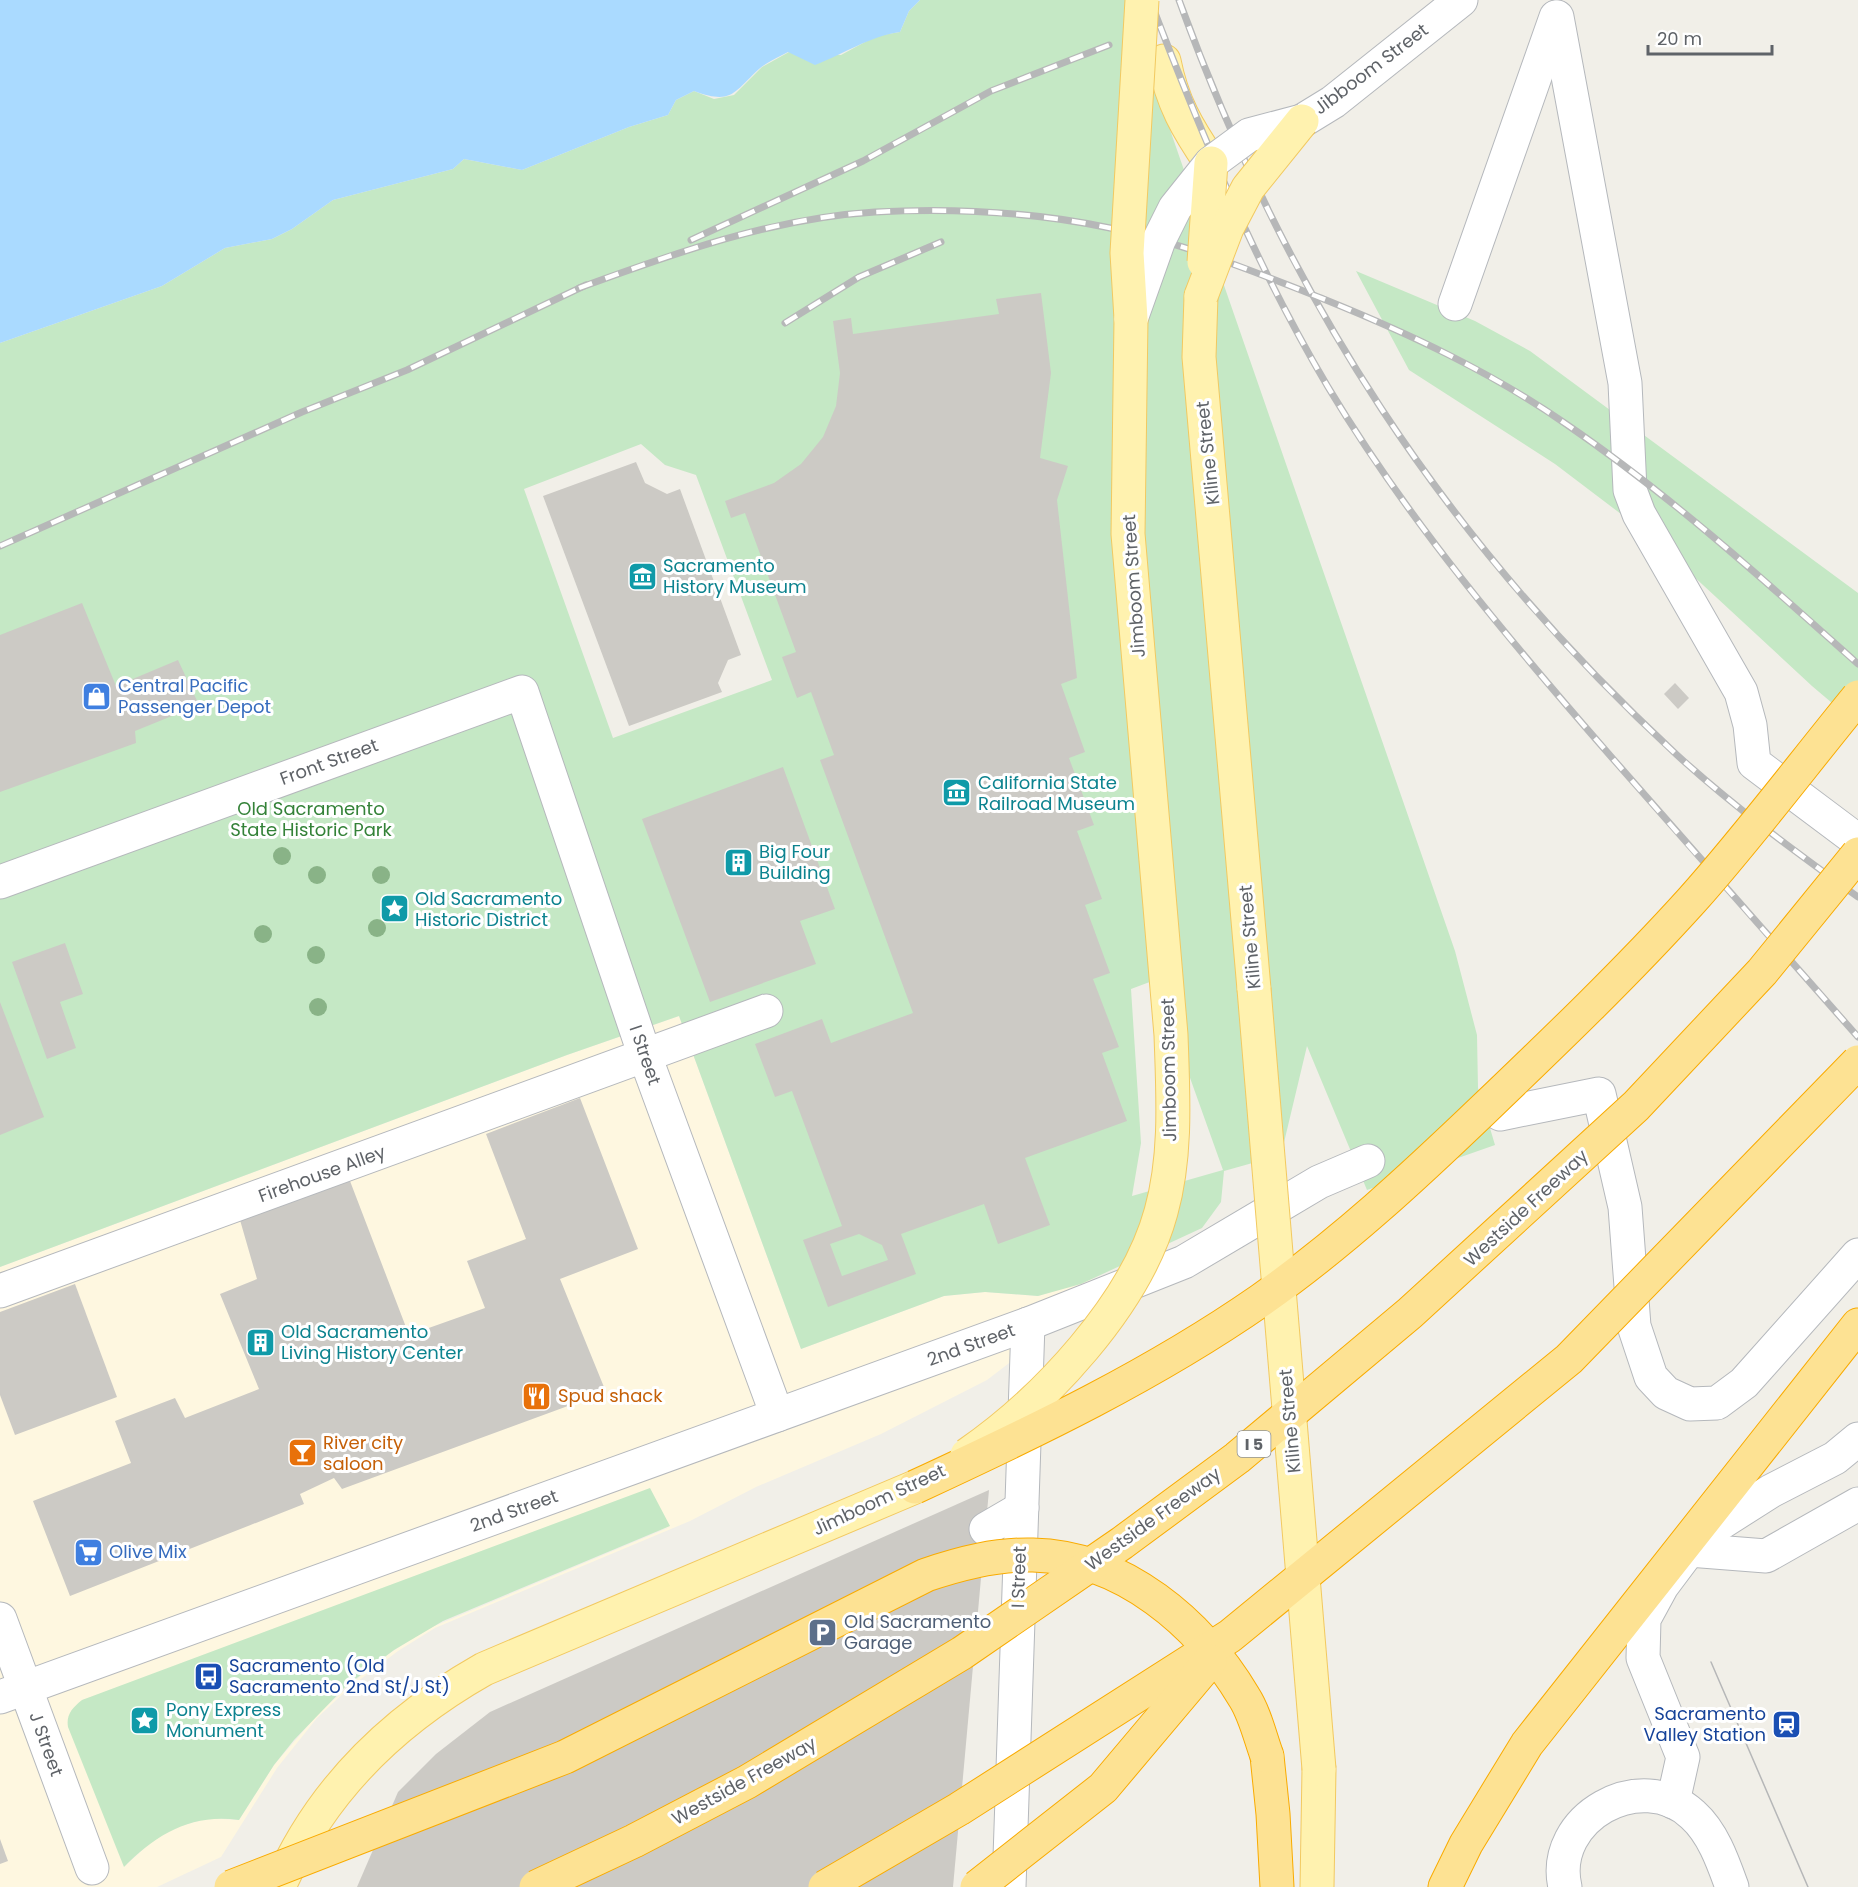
<svg xmlns="http://www.w3.org/2000/svg" width="1858" height="1887" font-family="Poppins,sans-serif">
<style>
.commercial{fill:#fef7e0;fill-rule:evenodd}
.green{fill:#c5e8c5;fill-rule:evenodd}
.water{fill:#aadaff}
.building{fill:#cccac5;fill-rule:evenodd}
.lines{fill:none;stroke-linecap:round;stroke-linejoin:round}
.minor-casing{stroke:#b5b8bc;stroke-width:35}
.major-casing{stroke:#f2c960;stroke-width:35}
.highway-casing{stroke:#f9ab00;stroke-width:35}
.minor{stroke:#fff;stroke-width:33}
.major{stroke:#fff2af;stroke-width:33}
.highway{stroke:#fde293;stroke-width:33}
.tram{stroke:#b6b7b8;stroke-width:1.5}
.rail-casing{stroke:#b6b7b8;stroke-width:7}
.rail{stroke:#fff;stroke-width:4.5;stroke-dasharray:14;stroke-linecap:butt}
.minor-bridge-casing{stroke:#b5b8bc;stroke-width:35;stroke-linecap:butt}
.major-bridge-casing{stroke:#f2c960;stroke-width:35;stroke-linecap:butt}
.highway-bridge-casing{stroke:#f9ab00;stroke-width:35;stroke-linecap:butt}
.minor-bridge{stroke:#fff;stroke-width:33}
.major-bridge{stroke:#fff2af;stroke-width:33}
.highway-bridge{stroke:#fde293;stroke-width:33}
.tree{fill:#89b387}
.labels{text-anchor:middle;stroke-width:6;stroke-linejoin:round;paint-order:stroke}
.shield{fill:#fff;stroke:#8f9295;stroke-width:1.5}
.shield-label{font-size:16px;font-weight:bold;fill:#5f6368}
.street-label{font-size:18px;fill:#5f6368;stroke:#fff}
.culture-label{font-size:18px;fill:#0d838f;stroke:#fff;text-anchor:start}
.shop-label{font-size:18px;fill:#366cbe;stroke:#fff;text-anchor:start}
.park-label{font-size:18px;fill:#348238;stroke:#fff}
.food-label{font-size:18px;fill:#c56008;stroke:#fff;text-anchor:start}
.service-label{font-size:18px;fill:#4e5e75;stroke:#fff;text-anchor:start}
.transit-label{font-size:18px;fill:#164399;stroke:#fff;text-anchor:start}
</style>
<rect width="100%" height="100%" fill="#f1efe8"/>
<path class="commercial" d="M679,1016L801,1349L944,1296L985,1292L1038,1296L1092,1279L1082,1294L1039,1340L987,1380L881,1434L756,1487L690,1521L435,1628L398,1651L349,1688L317,1718L277,1768L221,1857L157,1887H0V1267L567,1055ZM670,1527L425,1630L375,1663L319,1713L274,1765L239,1820L207,1818L172,1829L150,1843L125,1866L82,1700Z"/>
<g class="green">
<path d="M920,0H1125L1455,951L1477,1035L1478,1088L1495,1145L1367,1190L1307,1046L1281,1155L1224,1171L1221,1202L1202,1228L1081,1284L1038,1296L985,1292L944,1296L801,1349L679,1016L567,1055L0,1267V343L162,286L225,248L272,239L292,229L333,200L453,169L464,159L522,170L629,127L668,115L676,100L694,91L714,99L734,95L762,67L789,52L841,55L876,36L900,32L909,11ZM641,444L665,465L696,475L772,680L613,738L524,489ZM1155,980L1223,1170L1132,1196L1141,1143L1131,989Z"/>
<path d="M1356,271L1475,321L1530,351L1858,593V725L1812,686L1650,536L1555,464L1409,370Z"/>
<path d="M650,1488L670,1526L443,1621L394,1650L346,1686L294,1740L274,1765L239,1820C192,1813 156,1834 124,1867L68,1727C66,1715 72,1708 82,1700Z"/>
</g>
<path class="water" d="M0,0H920L909,11L900,32C868,37 846,53 815,65L788,52C779,57 767,62 759,69C733,93 732,105 694,91L676,100L668,115L629,127L522,170L464,159L453,169L333,200L292,229L272,239L225,248L162,286L0,343Z"/>
<g class="building">
<path d="M1041,293L1051,373L1040,458L1068,466L1057,500L1077,678L1061,684L1085,752L1069,758L1094,825L1077,831L1102,899L1085,905L1110,973L1093,979L1119,1047L1102,1053L1127,1121L1025,1158L1050,1225L998,1244L984,1204L901,1234L916,1274L828,1307L803,1240L842,1226L792,1091L775,1097L755,1044L822,1019L831,1043L913,1013L820,760L834,755L811,692L797,698L782,657L796,652L745,513L731,518L725,501L774,483L801,464L823,437L836,406L840,373L833,321L851,318L853,334L999,314L996,299ZM859,1234L882,1245L888,1260L842,1276L830,1244Z"/>
<path d="M636,462L645,483L667,494L680,489L741,655L728,660L718,683L722,692L629,726L543,496Z"/>
<path d="M82,603L116,686L178,660L199,705L135,731L136,743L0,792V635Z"/>
<path d="M1675,683L1689,698L1678,709L1664,694Z"/>
<path d="M783,767L835,909L800,921L816,964L710,1002L642,819Z"/>
<path d="M65,943L83,994L60,1002L76,1048L47,1059L12,962Z"/>
<path d="M0,1002L44,1117L0,1135Z"/>
<path d="M580,1098L638,1249L560,1279L606,1392L342,1489L334,1478L300,1494L304,1504L70,1596L33,1501L131,1463L115,1421L175,1398L185,1418L259,1389L220,1294L257,1279L240,1220L350,1181L409,1335L485,1308L467,1261L526,1239L486,1134Z"/>
<path d="M75,1284L117,1397L15,1435L0,1395V1312Z"/>
<path d="M989,1490L953,1887H357L398,1792L436,1754L490,1712Z"/>
<path d="M0,1839L8,1861L0,1864Z"/>
</g>
<g class="lines">
<defs>
<g id="minor">
<path d="M1557,17L1625,383L1630,490L1639,514L1741,692L1750,725L1754,763L1858,841"/>
<path d="M1302,121L1333,102L1461,0"/>
<path d="M1455,304L1556,17"/>
<path d="M0,882L522,692L645,1056L777,1415"/>
<path d="M1500,1114L1599,1094L1625,1207L1634,1326L1651,1377L1666,1393L1690,1404L1717,1403L1744,1383L1858,1255"/>
<path d="M0,1291L766,1011"/>
<path d="M986,1529L1022,1508"/>
<path d="M1689,1550L1766,1556L1858,1504"/>
<path d="M0,1619L92,1868"/>
<path d="M0,1697L1028,1324L1184,1262L1319,1182L1368,1161"/>
<path d="M1673,1802L1683,1757L1643,1658L1644,1619L1662,1586L1689,1550L1716,1526L1771,1491L1835,1458L1858,1439"/>
<path d="M1009,1887L1028,1324"/>
<path d="M1565,1887C1549,1818 1641,1766 1693,1815C1713,1833 1723,1862 1732,1887"/>
</g>
<g id="major">
<path d="M1164,61C1172,102 1187,128 1211,163"/>
<path d="M1201,296L1199,357L1254,989"/>
<path d="M279,1887C320,1791 394,1720 484,1669L915,1487"/>
<path d="M1317,1887L1319,1769"/>
</g>
<g id="highway">
<path d="M1267,1756L1273,1814L1277,1887"/>
<path d="M1445,1887L1466,1844L1527,1744L1858,1325"/>
</g>
</defs>
<use href="#minor" class="minor-casing"/>
<use href="#major" class="major-casing"/>
<use href="#highway" class="highway-casing"/>
<use href="#minor" class="minor"/>
<use href="#major" class="major"/>
<use href="#highway" class="highway"/>
<path class="tram" d="M1711,1662L1808,1887"/>
<defs>
<g id="rail">
<path d="M1150,0C1201,133 1255,264 1328,387C1409,522 1511,642 1614,760C1695,853 1777,945 1858,1037"/>
<path d="M1179,0C1287,297 1444,540 1677,755C1734,807 1796,852 1858,897"/>
<path d="M691,240L863,161L991,91L1109,45"/>
<path d="M579,288C675,253 772,218 875,212C952,208 1034,212 1110,228C1184,243 1255,272 1326,300C1410,334 1491,372 1566,424C1670,495 1764,580 1858,664"/>
<path d="M785,323L859,277L941,242"/>
<path d="M0,546L302,412L407,370L586,285"/>
</g>
</defs>
<use href="#rail" class="rail-casing"/>
<use href="#rail" class="rail"/>
<defs>
<path id="minor-bridge" d="M1131,319L1159,240L1175,208L1211,163L1249,135L1302,121"/>
<g id="major-bridge">
<path d="M1204,262L1211,163"/>
<path d="M1201,296L1227,228L1248,188L1302,121"/>
<path d="M1254,989L1319,1769"/>
<path d="M967,1455C1044,1402 1136,1304 1161,1212C1177,1155 1173,1094 1171,1035L1128,534L1131,319L1127,253L1142,0"/>
</g>
<g id="highway-bridge">
<path d="M915,1487C1034,1432 1153,1375 1261,1300C1342,1243 1413,1177 1484,1109C1555,1041 1626,973 1692,900C1750,835 1803,764 1858,697"/>
<path d="M231,1887L565,1757L926,1575C961,1563 996,1554 1033,1555C1123,1557 1200,1623 1244,1697C1255,1714 1260,1737 1267,1756"/>
<path d="M536,1887L634,1841L747,1782L962,1653L1122,1543L1237,1458L1410,1313L1636,1106L1762,972L1858,854"/>
<path d="M825,1887L959,1809L1230,1636L1569,1359L1858,1062"/>
<path d="M977,1887L1103,1788L1210,1661"/>
</g>
</defs>
<use href="#minor-bridge" class="minor-bridge-casing"/>
<use href="#major-bridge" class="major-bridge-casing"/>
<use href="#highway-bridge" class="highway-bridge-casing"/>
<use href="#minor-bridge" class="minor-bridge"/>
<use href="#major-bridge" class="major-bridge"/>
<use href="#highway-bridge" class="highway-bridge"/>
</g>
<g class="tree">
<circle cx="282" cy="856" r="9"/>
<circle cx="317" cy="875" r="9"/>
<circle cx="381" cy="875" r="9"/>
<circle cx="377" cy="928" r="9"/>
<circle cx="263" cy="934" r="9"/>
<circle cx="316" cy="955" r="9"/>
<circle cx="318" cy="1007" r="9"/>
</g>
<defs>
<symbol id="museum-square" viewBox="-11 -11 22 22"><rect x="-9" y="-9" width="18" height="18" rx="4" fill="#0f9aa8" stroke="#fff"/><path d="M0-6L6-3V-2H-6V-3ZM-5-1h2V3h-2ZM-1-1h2V3h-2ZM3-1h2V3H3ZM-6 4H6V6H-6Z" fill="#fff"/></symbol>
<symbol id="shop-square" viewBox="-11 -11 22 22"><rect x="-9" y="-9" width="18" height="18" rx="4" fill="#3f7fe0" stroke="#fff"/><path d="M-5-2.5h2.3a2.7 3.5 0 0 1 5.4 0H5L5.5 6h-11ZM-1.5-2.5h3a1.5 2.3 0 0 0-3 0Z" fill="#fff"/></symbol>
<symbol id="building-square" viewBox="-11 -11 22 22"><rect x="-9" y="-9" width="18" height="18" rx="4" fill="#0f9aa8" stroke="#fff"/><path d="M-4-6H4V6H1V3H-1V6H-4ZM-2.5-4.3h1.7v1.8h-1.7ZM.8-4.3h1.7v1.8H.8ZM-2.5-1h1.7V.8h-1.7ZM.8-1h1.7V.8H.8Z" fill="#fff"/></symbol>
<symbol id="sight-square" viewBox="-11 -11 22 22"><rect x="-9" y="-9" width="18" height="18" rx="4" fill="#0f9aa8" stroke="#fff"/><path d="M0-6L1.8-2.2L6-1.7L2.9 1.2L3.7 5.4L0 3.3L-3.7 5.4L-2.9 1.2L-6-1.7L-1.8-2.2Z" fill="#fff"/></symbol>
<symbol id="restaurant-square" viewBox="-11 -11 22 22"><rect x="-9" y="-9" width="18" height="18" rx="4" fill="#e8710a" stroke="#fff"/><path d="M-5-6h1v4h1v-4h1v4h1v-4h1v5L-1.5 .5V6h-2V.5L-5-1ZM5-6V6H3V1.5H1.5Q1.5-4 5-6Z" fill="#fff"/></symbol>
<symbol id="bar-square" viewBox="-11 -11 22 22"><rect x="-9" y="-9" width="18" height="18" rx="4" fill="#e8710a" stroke="#fff"/><path d="M-6-5H6L.8 .8V4.5H3.5V6h-7V4.5H-.8V.8Z" fill="#fff"/></symbol>
<symbol id="supermarket-square" viewBox="-11 -11 22 22"><rect x="-9" y="-9" width="18" height="18" rx="4" fill="#3f7fe0" stroke="#fff"/><path d="M-6-5.5h2.5l.6 2H6L4.5 2H-2.5L-4.4-4H-6ZM-1.5 3.2a1.3 1.3 0 1 0 .1 0ZM3 3.2a1.3 1.3 0 1 0 .1 0Z" fill="#fff"/></symbol>
<symbol id="parking-square" viewBox="-11 -11 22 22"><rect x="-9" y="-9" width="18" height="18" rx="4" fill="#5c6f8a" stroke="#fff"/><path d="M-3.5-5.5H1a3.5 3.5 0 0 1 0 7H-1V5.5H-3.5ZM-1-3.4V-.6H.8a1.4 1.4 0 0 0 0-2.8Z" fill="#fff"/></symbol>
<symbol id="bus-square" viewBox="-11 -11 22 22"><rect x="-9" y="-9" width="18" height="18" rx="4" fill="#1a4fb4" stroke="#fff"/><path d="M-5-6H5V4H4V6H2V4H-2V6H-4V4H-5ZM-3.5-4V0h7V-4ZM-3.5 1.2v1.5H-2V1.2ZM2 1.2v1.5H3.5V1.2Z" fill="#fff"/></symbol>
<symbol id="station-square" viewBox="-11 -11 22 22"><rect x="-9" y="-9" width="18" height="18" rx="4" fill="#1a4fb4" stroke="#fff"/><path d="M-3-6H3Q5-6 5-4V2Q5 4 3 4L4.5 6H3L1.5 4h-3L-3 6H-4.5L-3 4Q-5 4-5 2V-4Q-5-6-3-6ZM-3.5-4v3h7v-3ZM-3.5 1v1.5H-2V1ZM2 1v1.5H3.5V1Z" fill="#fff"/></symbol>
</defs>
<g fill-rule="evenodd">
<use href="#museum-square" x="626" y="560" width="33" height="33"/>
<use href="#shop-square" x="80" y="680" width="33" height="33"/>
<use href="#museum-square" x="940" y="776" width="33" height="33"/>
<use href="#building-square" x="722" y="846" width="33" height="33"/>
<use href="#sight-square" x="378" y="892" width="33" height="33"/>
<use href="#building-square" x="244" y="1326" width="33" height="33"/>
<use href="#restaurant-square" x="520" y="1380" width="33" height="33"/>
<use href="#bar-square" x="286" y="1436" width="33" height="33"/>
<use href="#supermarket-square" x="72" y="1536" width="33" height="33"/>
<use href="#parking-square" x="806" y="1616" width="33" height="33"/>
<use href="#bus-square" x="192" y="1660" width="33" height="33"/>
<use href="#sight-square" x="128" y="1704" width="33" height="33"/>
<use href="#station-square" x="1770" y="1708" width="33" height="33"/>
</g>
<g class="labels">
<rect class="shield" x="1237.5" y="1431" width="33" height="26" rx="4.5"/>
<g class="shield-label">
<text x="1254" y="1450">I 5</text>
</g>
<g class="street-label">
<text transform="translate(1371 69) rotate(-37)" y="6">Jibboom Street</text>
<text transform="translate(1208 453) rotate(-96)" y="6">Kiline Street</text>
<text transform="translate(1134 586) rotate(-94)" y="6">Jimboom Street</text>
<text transform="translate(329 762) rotate(-20)" y="6">Front Street</text>
<text transform="translate(1250 937) rotate(-95)" y="6">Kiline Street</text>
<text transform="translate(645 1055) rotate(71)" y="6">I Street</text>
<text transform="translate(1169 1070) rotate(-91)" y="6">Jimboom Street</text>
<text transform="translate(322 1174) rotate(-20)" y="6">Firehouse Alley</text>
<text transform="translate(1526 1208) rotate(-43)" y="6">Westside Freeway</text>
<text transform="translate(971 1345) rotate(-20)" y="6">2nd Street</text>
<text transform="translate(1290 1421) rotate(-95)" y="6">Kiline Street</text>
<text transform="translate(879 1500) rotate(-25)" y="6">Jimboom Street</text>
<text transform="translate(514 1511) rotate(-20)" y="6">2nd Street</text>
<text transform="translate(1153 1519) rotate(-36)" y="6">Westside Freeway</text>
<text transform="translate(1019 1577) rotate(-88)" y="6">I Street</text>
<text transform="translate(46 1744) rotate(70)" y="6">J Street</text>
<text transform="translate(744 1781) rotate(-29)" y="6">Westside Freeway</text>
</g>
<g class="culture-label">
<text x="663" y="572">Sacramento<tspan x="663" dy="21">History Museum</tspan></text>
<text x="978" y="789">California State<tspan x="978" dy="21">Railroad Museum</tspan></text>
<text x="759" y="858">Big Four<tspan x="759" dy="21">Building</tspan></text>
<text x="415" y="905">Old Sacramento<tspan x="415" dy="21">Historic District</tspan></text>
<text x="281" y="1338">Old Sacramento<tspan x="281" dy="21">Living History Center</tspan></text>
<text x="166" y="1716">Pony Express<tspan x="166" dy="21">Monument</tspan></text>
</g>
<g class="shop-label">
<text x="118" y="692">Central Pacific<tspan x="118" dy="21">Passenger Depot</tspan></text>
<text x="109" y="1558">Olive Mix</text>
</g>
<g class="park-label">
<text x="311" y="815">Old Sacramento<tspan x="311" dy="21">State Historic Park</tspan></text>
</g>
<g class="food-label">
<text x="558" y="1402">Spud shack</text>
<text x="323" y="1449">River city<tspan x="323" dy="21">saloon</tspan></text>
</g>
<g class="service-label">
<text x="844" y="1628">Old Sacramento<tspan x="844" dy="21">Garage</tspan></text>
</g>
<g class="transit-label">
<text x="229" y="1672">Sacramento (Old<tspan x="229" dy="21">Sacramento 2nd St/J St)</tspan></text>
<text x="1766" y="1720" text-anchor="end">Sacramento<tspan x="1766" dy="21">Valley Station</tspan></text>
</g>
</g>
<path d="M1648 45v9h124v-9" fill="none" stroke="#5f6368" stroke-width="3"/>
<text x="1657" y="45" font-size="18" fill="#5f6368" stroke="#ffffff" stroke-width="4.5" paint-order="stroke">20 m</text>
</svg>
